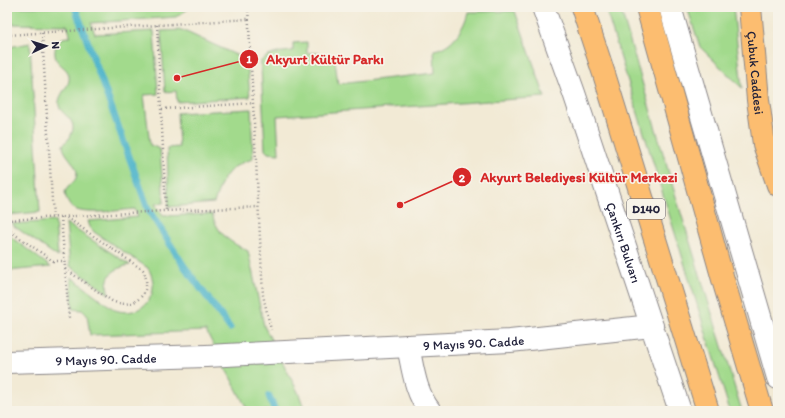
<svg xmlns="http://www.w3.org/2000/svg" width="785" height="418" font-family="Itim,sans-serif">
<style>
.green{fill:#a2da8c;stroke:#627e64}
.lines{fill:none;stroke-linecap:round;stroke-linejoin:round}
.stream{stroke:#4cb4ca;stroke-width:7}
.minor-casing{stroke:#8a8688;stroke-width:24}
.major-casing{stroke:#8a8688;stroke-width:24}
.highway-casing{stroke:#8a8688;stroke-width:24}
.path{stroke:#8a8688;stroke-width:2.5;stroke-dasharray:1 3;stroke-linecap:butt}
.minor{stroke:#fff;stroke-width:22}
.major{stroke:#fcbd6f;stroke-width:22}
.highway{stroke:#fcbd6f;stroke-width:22}
.labels{text-anchor:middle;stroke-width:3.5;stroke-linejoin:round;paint-order:stroke}
.shield{fill:#f7f3e8;stroke:#62616f;stroke-width:1}
.shield-label{font-size:12px;font-weight:bold;fill:#22223b}
.street-label{font-size:13px;fill:#22223b;stroke:#f7f3e8}
.leader{fill:none;stroke:#d62828;stroke-width:1.5}
.callout-dot{fill:#d62828;stroke:#f7f3e8;stroke-width:1.5}
.mark-label{font-size:12px;text-anchor:middle;font-weight:bold;fill:#fff}
.callout-label{font-size:14px;text-anchor:middle;font-weight:bold;fill:#d62828;stroke:#f7f3e8;stroke-width:3.5;stroke-linejoin:round;paint-order:stroke}
</style>
<rect width="100%" height="100%" fill="#f7f3e8"/>
<filter id="ink" filterUnits="userSpaceOnUse"><feTurbulence type="fractalNoise" baseFrequency=".025" numOctaves="2"/><feDisplacementMap in="SourceGraphic" scale="8" xChannelSelector="R" yChannelSelector="G"/><feConvolveMatrix kernelMatrix="1 2 1 2 8 2 1 2 1" color-interpolation-filters="sRGB"/></filter>
<filter id="wash" filterUnits="userSpaceOnUse"><feTurbulence type="fractalNoise" baseFrequency=".012" numOctaves="4" result="noise"/><feDisplacementMap in="SourceGraphic" scale="16" xChannelSelector="R" yChannelSelector="G"/><feGaussianBlur stdDeviation="0.9" result="paint"/><feColorMatrix in="noise" values="0 0 0 0 0 0 0 0 0 0 0 0 0 0 0 0 0 1.4 0 .05"/><feComposite in="paint" operator="in"/></filter>
<g filter="url(#wash)">
<rect width="100%" height="100%" fill="#f2ead5"/>
<g class="green">
<path d="M7,7H191L176,17L91,23L95,34L154,31L158,94L144,95L150,145L160,149L164,203L155,204L163,216L212,214C218,235 230,242 248,251L264,326L299,394L305,411H248L206,331L90,335L87,315L82,310L73,309L71,277L115,310C143,319 163,293 148,268L94,232L90,227L88,221L138,217L135,209C120,210 84,216 73,208C68,205 66,199 65,192C67,187 72,184 75,180C83,166 63,157 63,145C66,141 70,139 71,135C80,117 56,115 59,101C61,91 71,85 69,76C68,69 62,67 58,62C53,57 54,44 60,40C63,37 68,37 71,37L67,25L7,24Z"/>
<path d="M605,7H620L673,187L742,411H730Z"/>
<path d="M687,7H733L742,88L700,47Z"/>
<path d="M515,11L545,97L277,116L279,154L268,153L265,150L261,66V61C269,53 282,52 293,51V43L307,42V53H320L321,62L335,61L338,84L435,73L434,50C452,47 464,29 468,12Z"/>
<path d="M182,30L247,60L250,97L177,102L176,91L165,92L161,31Z"/>
<path d="M30,43L40,212L7,215V96L9,86L7,82V49L14,46Z"/>
<path d="M251,109L253,159C227,166 222,179 214,203L169,207L167,148L179,147L177,113Z"/>
<path d="M55,221L58,257L11,224Z"/>
<path d="M66,223L130,265C114,268 103,276 109,294L70,266Z"/>
<path d="M7,234L51,267L7,271Z"/>
</g>
<g class="lines">
<g class="stream">
<path d="M75,7L148,209L184,266L230,328"/>
<path d="M269,396L275,411"/>
</g>
</g>
</g>
<g filter="url(#ink)">
<g class="lines">
<defs>
<g id="minor">
<path id="s1" d="M543,7L574,93L680,411"/>
<path d="M670,7L778,378"/>
<path d="M408,346C413,369 415,392 430,411"/>
<path id="s2" d="M7,362L206,356L510,341L652,326"/>
</g>
<g id="major">
<path id="s3" d="M750,7L758,100L764,144L778,185"/>
</g>
<g id="highway">
<path d="M582,7L604,74L708,411"/>
<path d="M647,7L724,283L762,411"/>
</g>
</defs>
<use href="#minor" class="minor-casing"/>
<use href="#major" class="major-casing"/>
<use href="#highway" class="highway-casing"/>
<g class="path">
<path d="M248,7L263,295L271,330"/>
<path d="M157,25L166,211"/>
<path d="M42,33L53,217"/>
<path d="M7,35L248,19"/>
<path d="M162,109L253,103"/>
<path d="M61,217L69,318"/>
<path d="M7,220L163,211L258,207"/>
<path d="M7,229L53,261H64"/>
<path d="M65,269L112,301C135,311 154,292 143,270L66,217"/>
</g>
<use href="#minor" class="minor"/>
<use href="#major" class="major"/>
<use href="#highway" class="highway"/>
</g>
</g>
<g class="labels">
<rect class="shield" x="627" y="199" width="38" height="20" rx="3"/>
<g class="shield-label">
<text x="646" y="213">D140</text>
</g>
<g class="street-label">
<text dy="5" stroke="none"><textPath href="#s3" startOffset="66">Çubuk Caddesi</textPath></text>
<text dy="5" stroke="none"><textPath href="#s1" startOffset="249">Çankırı Bulvarı</textPath></text>
<text dy="5" stroke="none"><textPath href="#s2" startOffset="467">9 Mayıs 90. Cadde</textPath></text>
<text dy="5" stroke="none"><textPath href="#s2" startOffset="99">9 Mayıs 90. Cadde</textPath></text>
</g>
</g>
<path class="leader" d="M177 78L249 59M400 205L462 177"/>
<g class="callout-dot">
<circle cx="177" cy="78" r="4"/>
<circle cx="400" cy="205" r="4"/>
<circle cx="249" cy="59" r="10"/>
<circle cx="462" cy="177" r="10"/>
</g>
<g class="mark-label">
<text x="249" y="63">1</text>
<text x="462" y="182">2</text>
</g>
<g class="callout-label">
<text x="325" y="64">Akyurt Kültür Parkı</text>
<text x="579" y="182">Akyurt Belediyesi Kültür Merkezi</text>
</g>
<rect width="785" height="418" fill="none" stroke="#f7f3e8" stroke-width="24"/>
<g transform="translate(46 46) rotate(86)" stroke="#f7f3e8" stroke-width="3" paint-order="stroke">
<path d="M0-3L7 15L0 10L-7 15Z" fill="#22223b"/>
<text y="-6" font-size="11" font-weight="bold" text-anchor="middle" fill="#22223b">N</text>
</g>
</svg>
